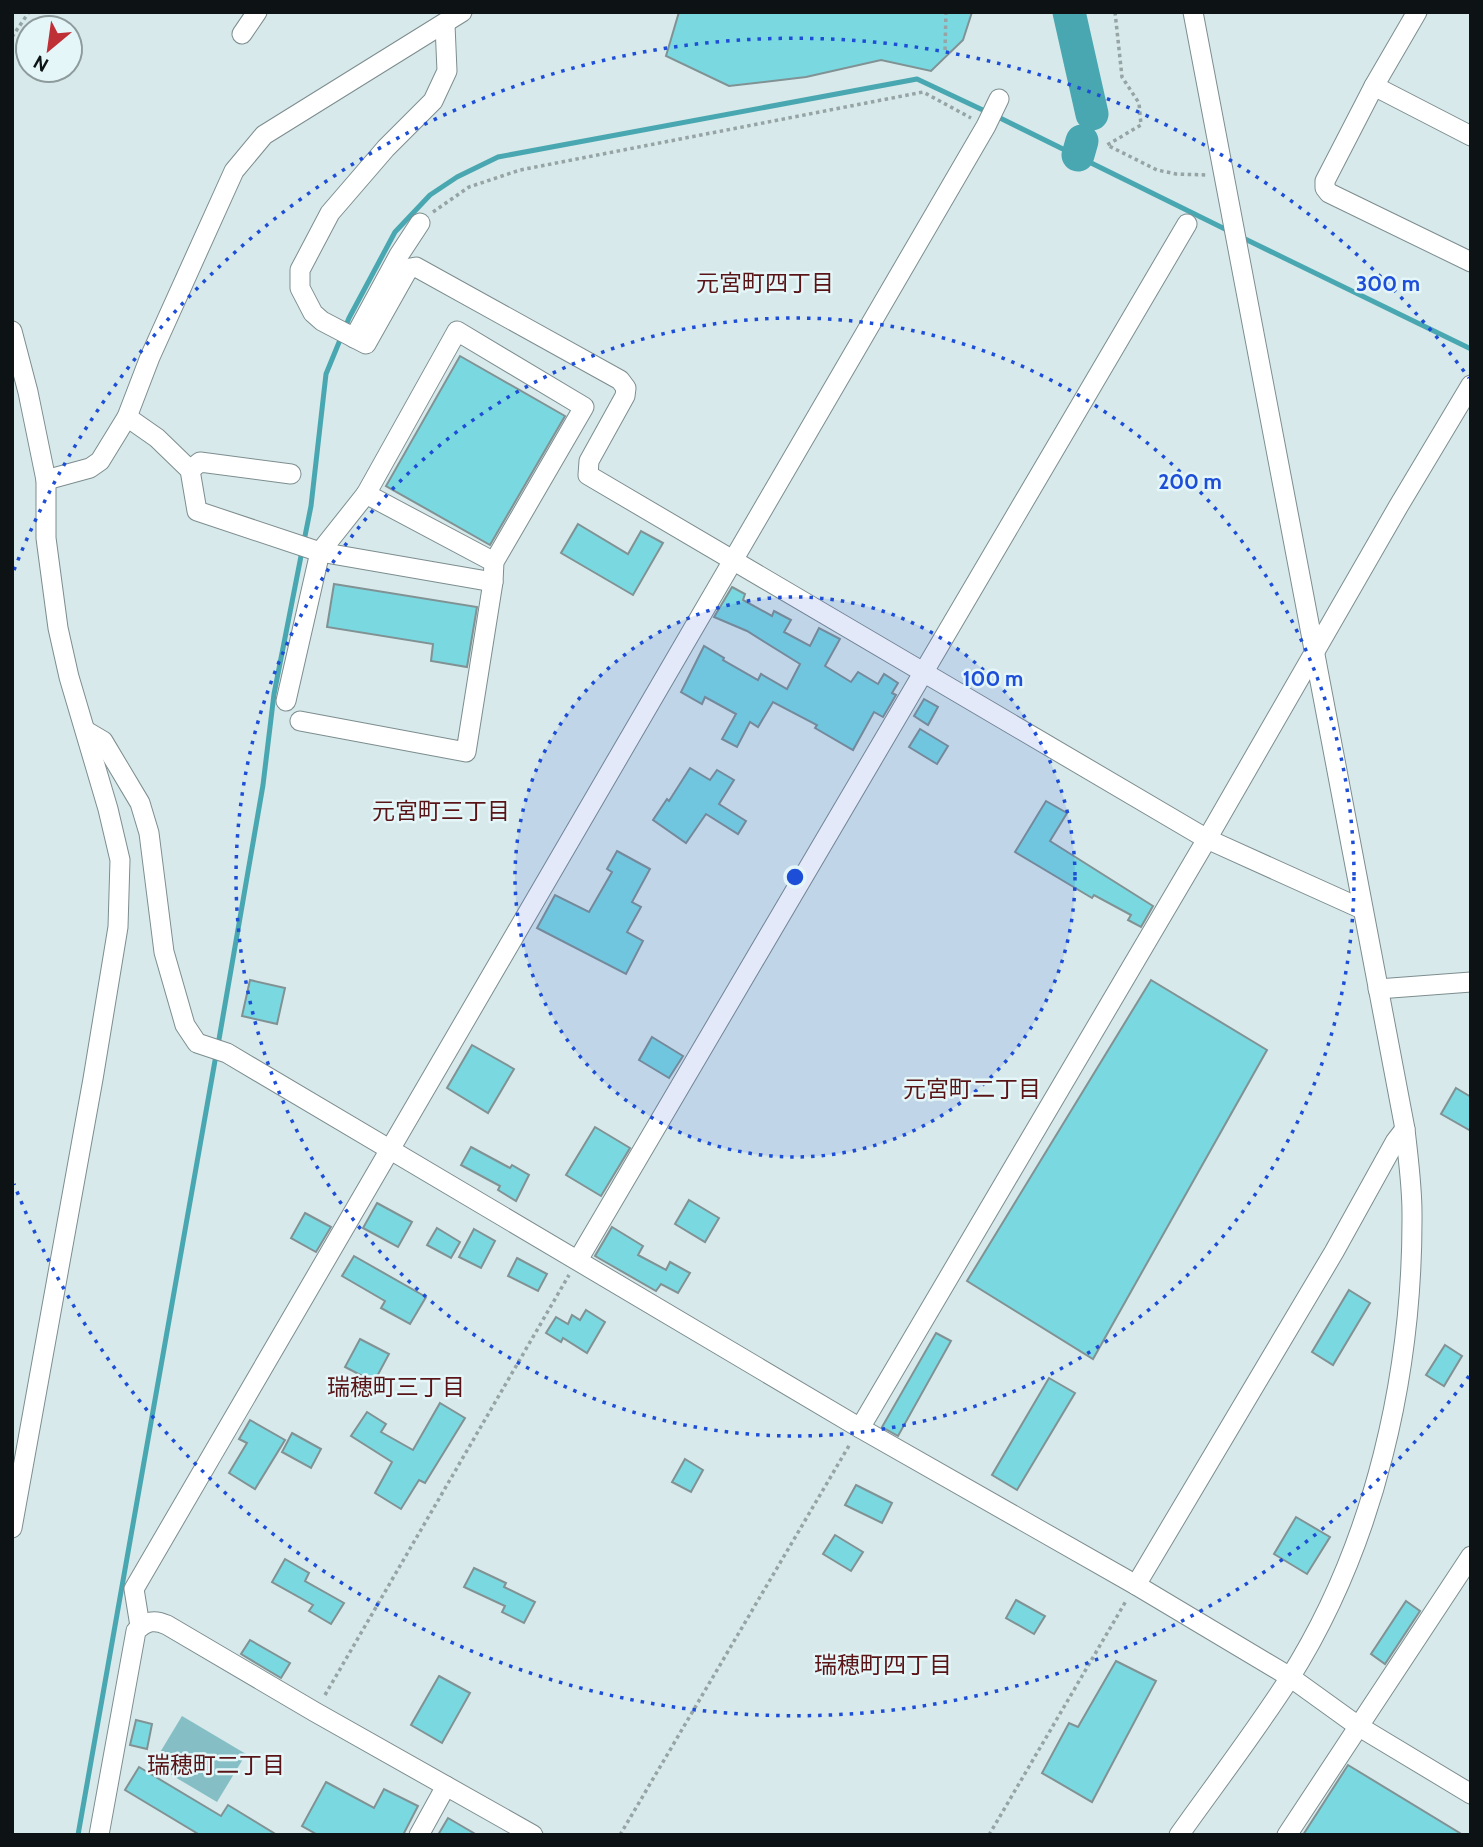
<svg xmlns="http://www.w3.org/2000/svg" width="1483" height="1847" font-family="Cabin,'Noto Sans JP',sans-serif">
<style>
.green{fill:#85bfc5}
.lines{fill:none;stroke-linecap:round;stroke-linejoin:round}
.stream{stroke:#48a7b0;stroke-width:5}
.river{stroke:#48a7b0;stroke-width:33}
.building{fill:#7ad8e0;stroke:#819294;stroke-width:2}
.minor-casing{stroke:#7d8d8f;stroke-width:21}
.path{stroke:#96a4a5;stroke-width:3.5;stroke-dasharray:3.5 3.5;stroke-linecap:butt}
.minor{stroke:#fff;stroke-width:19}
.ring{fill:none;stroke:#1d4ed8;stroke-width:3.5;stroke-dasharray:3.5 7}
.labels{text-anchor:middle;stroke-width:5;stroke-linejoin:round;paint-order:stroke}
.neighbourhood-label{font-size:23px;fill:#591417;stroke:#e4f6f8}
.centre{fill:#1d4ed8;stroke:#e4f6f8;stroke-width:3.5}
.ring-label{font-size:21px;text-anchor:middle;font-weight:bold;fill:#1d4ed8;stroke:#e4f6f8;stroke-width:5;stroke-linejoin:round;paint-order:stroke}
</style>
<rect width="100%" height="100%" fill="#d7e9ea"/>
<path class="green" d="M182,1716L246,1754L217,1802L153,1764Z"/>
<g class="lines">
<g class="stream">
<path d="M996,116L1229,231"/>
<path d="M1241,237L1471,349"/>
<path d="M304,541L311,506L326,374L349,318L395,232L430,195L457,177L498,157L917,79L987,112"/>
<path d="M218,1045L263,785L274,694L302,551"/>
<path d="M78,1835L216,1055"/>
</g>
<g class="river">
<path d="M1069,12L1092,114"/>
<path d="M1078,155L1082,141"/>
</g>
</g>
<g class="building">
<path d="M679,12H972L963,40L931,71L881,60L806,77L729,86L666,56Z"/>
<path d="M460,356L565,416L490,545L386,486Z"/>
<path d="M578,524L628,554L641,531L663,543L633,595L561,553Z"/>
<path d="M334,584L477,607L467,667L431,661L433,644L327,627Z"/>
<path d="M732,587L745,594L743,600L772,616L774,611L791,620L784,632L810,646L819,628L840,639L825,666L851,682L858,672L878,684L884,674L898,683L892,693L896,695L883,717L874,712L853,750L815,728L817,725L773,702L758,727L750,722L737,747L722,739L736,714L705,697L702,704L681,692L704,646L724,658L723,660L758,680L761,674L787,689L800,664L747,631L714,617Z"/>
<path d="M924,699L938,707L928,725L914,716Z"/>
<path d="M920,729L948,746L937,764L909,747Z"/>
<path d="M690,768L710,780L717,770L734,780L719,804L746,821L738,834L706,814L686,843L653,820L667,799L669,801Z"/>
<path d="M1046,801L1067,813L1050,841L1153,906L1141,927L1128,920L1131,915L1094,895L1092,898L1015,852Z"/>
<path d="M617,851L650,869L632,902L641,907L627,932L643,941L626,974L537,928L555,895L589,912L612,872L607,869Z"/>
<path d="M250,980L285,988L277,1024L242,1016Z"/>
<path d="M1151,980L1267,1050L1093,1359L967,1281Z"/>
<path d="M652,1037L683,1056L669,1078L639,1060Z"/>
<path d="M472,1045L514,1069L488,1113L447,1088Z"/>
<path d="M1456,1088L1471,1097V1131L1441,1114Z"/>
<path d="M595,1127L630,1148L601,1196L566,1175Z"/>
<path d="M471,1147L510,1168L512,1165L529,1175L516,1201L498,1190L500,1186L461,1165Z"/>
<path d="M689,1200L719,1218L705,1242L675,1224Z"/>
<path d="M377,1203L412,1222L398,1247L363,1228Z"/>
<path d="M305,1213L331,1227L316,1252L291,1238Z"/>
<path d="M612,1227L643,1246L638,1255L666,1270L670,1262L690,1273L678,1293L661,1284L656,1291L595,1256Z"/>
<path d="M437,1228L460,1242L451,1258L427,1245Z"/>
<path d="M474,1229L495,1241L481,1268L459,1257Z"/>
<path d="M354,1256L426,1297L410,1324L381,1308L385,1301L342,1276Z"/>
<path d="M517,1258L547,1274L538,1291L508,1276Z"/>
<path d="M1349,1290L1370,1303L1333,1365L1312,1352Z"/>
<path d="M586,1310L605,1322L587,1353L563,1338L561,1342L546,1333L556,1317L568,1324L572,1315L580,1320Z"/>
<path d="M936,1333L951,1341L898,1436L882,1427Z"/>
<path d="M360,1339L389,1354L374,1382L345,1367Z"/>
<path d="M1445,1345L1462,1356L1444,1386L1426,1375Z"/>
<path d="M1049,1378L1075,1393L1017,1490L992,1475Z"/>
<path d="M440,1403L465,1418L425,1483L419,1480L401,1509L375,1493L392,1462L351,1436L367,1412L386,1424L381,1432L413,1450Z"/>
<path d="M250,1420L285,1440L255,1489L229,1473L247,1443L239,1439Z"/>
<path d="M292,1433L321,1449L311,1468L282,1452Z"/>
<path d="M685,1459L703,1470L691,1492L672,1482Z"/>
<path d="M856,1485L892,1503L882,1523L845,1505Z"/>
<path d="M1296,1517L1330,1537L1307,1574L1274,1554Z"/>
<path d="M835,1535L863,1552L851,1571L823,1554Z"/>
<path d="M285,1559L309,1573L305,1581L344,1603L331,1624L309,1611L313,1605L272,1582Z"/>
<path d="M474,1568L506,1583L504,1587L535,1602L524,1623L502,1612L505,1606L464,1587Z"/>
<path d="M1016,1600L1045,1616L1034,1634L1006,1618Z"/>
<path d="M1406,1601L1420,1611L1385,1664L1371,1654Z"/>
<path d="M250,1640L290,1663L281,1678L241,1654Z"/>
<path d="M1116,1661L1156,1681L1092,1802L1042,1773L1069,1723L1078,1727Z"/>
<path d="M439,1676L470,1693L442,1743L411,1725Z"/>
<path d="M136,1720L152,1724L147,1749L130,1745Z"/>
<path d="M1348,1765L1463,1835H1303Z"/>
<path d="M139,1767L221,1816L228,1805L277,1835H200L125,1790Z"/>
<path d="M326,1782L374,1808L384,1789L418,1806L403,1835H318L302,1826Z"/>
<path d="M448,1818L477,1835H438Z"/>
</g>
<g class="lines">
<defs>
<g id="minor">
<path d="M1417,12L1374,86L1325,181V188L1329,193L1471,262"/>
<path d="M445,25L447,71L433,101L386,148L330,213L300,270V288L313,313L322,321L366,344L406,273L410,268L416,267L620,380L626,388L625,396L589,461L588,475L1207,839L1362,909"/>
<path d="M242,34L257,12"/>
<path d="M1374,86L1471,136"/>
<path d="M12,331L28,392L46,480V538L58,628L69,677L108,809L120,860L118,927L93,1079L12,1528"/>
<path d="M354,338L399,255L420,223"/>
<path d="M127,417L157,438L190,470L197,511L320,552L286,701"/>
<path d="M190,470L200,462L291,474"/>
<path d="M46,480L90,468L100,461L127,417L150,357L234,171L264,135L462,12"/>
<path d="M366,494L320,552L493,582"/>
<path d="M300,721L466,752L493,582L494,562L584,407L457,331L366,494L494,562"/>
<path d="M86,731L103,741L140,803L149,833L164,952L185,1025L197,1043L227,1053L860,1428L1136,1585L1290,1677L1358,1726L1471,1794"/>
<path d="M1378,989L1471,982"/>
<path d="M578,1260L1187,224"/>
<path d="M860,1428L1207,839L1398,507L1471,385"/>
<path d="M1136,1585L1334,1252L1395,1142L1405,1129"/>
<path d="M140,1626L134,1589L986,126L999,99"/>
<path d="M99,1835L136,1631C146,1621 154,1619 167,1625L315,1712L533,1835"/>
<path d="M419,1835L446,1786"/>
<path d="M1179,1835C1216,1783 1255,1732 1289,1679C1375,1543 1413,1373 1412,1213C1412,1185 1408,1157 1405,1129L1193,12"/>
<path d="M1287,1835L1471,1556"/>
</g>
</defs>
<use href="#minor" class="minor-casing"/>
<g class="path">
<path d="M1115,12L1122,77L1139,103L1141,125L1107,145L1157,170L1176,174L1206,175"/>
<path d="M12,37L29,12"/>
<path d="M945,50L946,12"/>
<path d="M433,212L469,187L520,170L923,92L971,118"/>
<path d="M325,1695L569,1275"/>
<path d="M620,1835L850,1444"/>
<path d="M989,1835L1126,1601"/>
</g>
<use href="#minor" class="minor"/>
</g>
<circle cx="795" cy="877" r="280" fill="#1d4ed8" fill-opacity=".12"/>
<g class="ring">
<circle cx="795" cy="877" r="280"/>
<circle cx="795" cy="877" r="559"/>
<path d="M1469 1376A839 839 0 0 1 14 1184M14 570A839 839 0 0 1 1469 378"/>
</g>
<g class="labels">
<g class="neighbourhood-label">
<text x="765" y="291">元宮町四丁目</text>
<text x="441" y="819">元宮町三丁目</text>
<text x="972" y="1097">元宮町二丁目</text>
<text x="396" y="1395">瑞穂町三丁目</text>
<text x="883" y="1673">瑞穂町四丁目</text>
<text x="216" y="1773">瑞穂町二丁目</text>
</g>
</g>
<circle cx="795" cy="877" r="10" class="centre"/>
<g class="ring-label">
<text x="1388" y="291">300 m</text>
<text x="1190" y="489">200 m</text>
<text x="993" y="686">100 m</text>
</g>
<rect width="1483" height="1847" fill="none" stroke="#0d1314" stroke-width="28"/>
<g transform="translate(49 49) rotate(209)"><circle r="33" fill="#e4f6f8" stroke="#8e9b9d" stroke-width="2"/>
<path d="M0-5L12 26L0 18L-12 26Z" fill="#bf2f36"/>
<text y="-10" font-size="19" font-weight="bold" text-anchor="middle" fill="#0d1314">N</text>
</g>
</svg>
